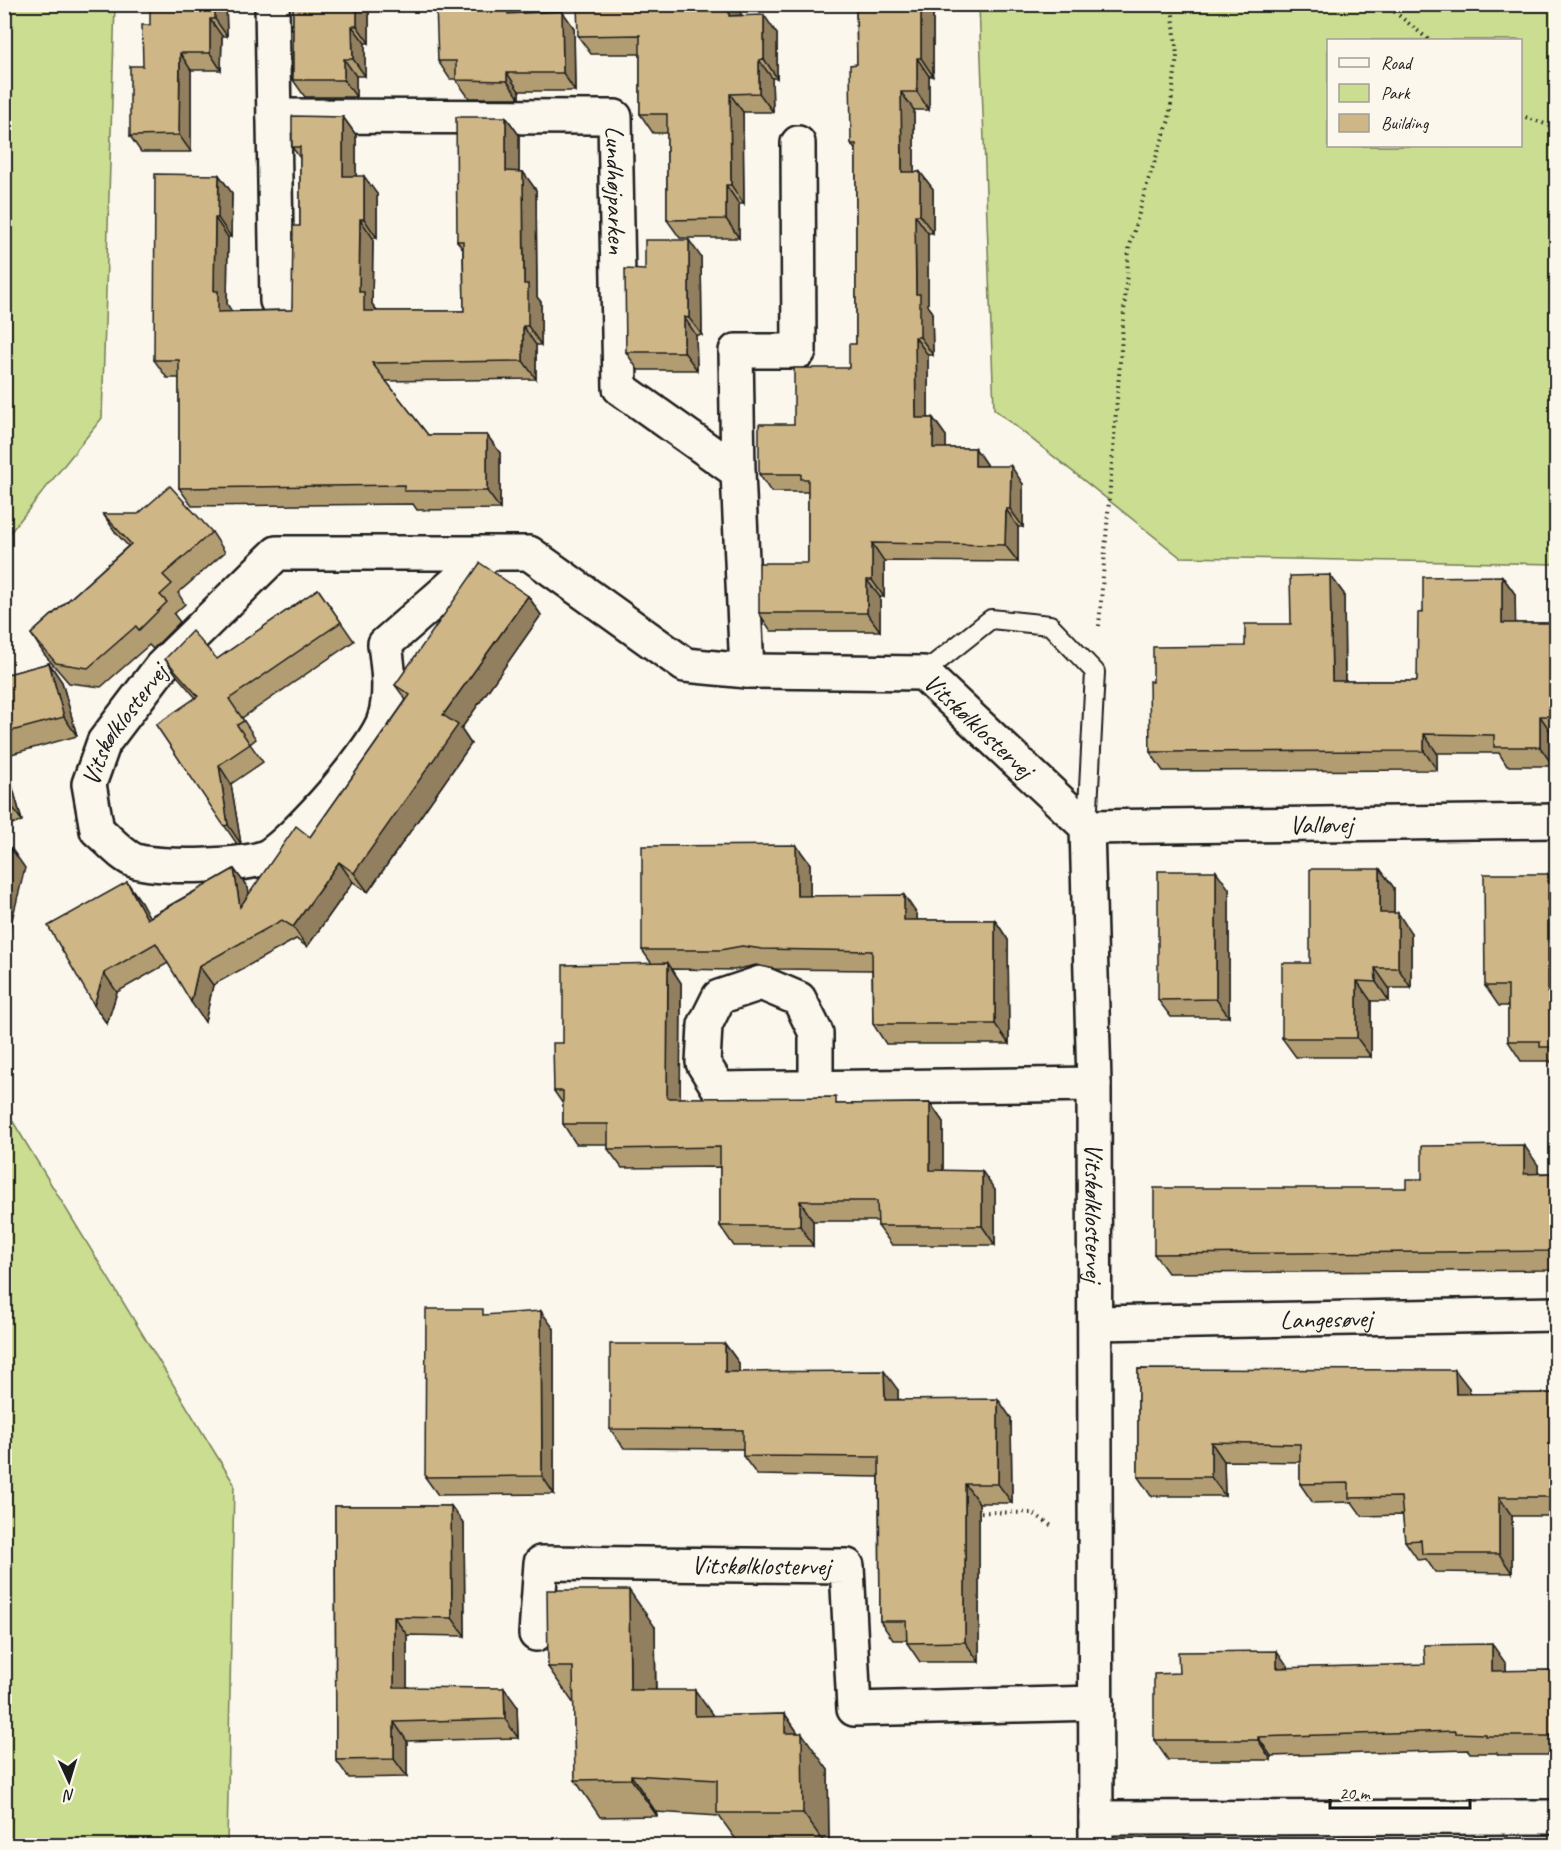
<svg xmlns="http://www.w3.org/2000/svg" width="1561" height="1850" font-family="Caveat,sans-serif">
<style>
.green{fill:#cadd91;stroke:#737c56;stroke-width:1.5;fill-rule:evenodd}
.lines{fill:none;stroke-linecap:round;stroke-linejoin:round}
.service-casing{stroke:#1c1c1c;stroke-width:22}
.minor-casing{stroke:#1c1c1c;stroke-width:38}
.path{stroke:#1c1c1c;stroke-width:4;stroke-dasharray:1.5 4.5;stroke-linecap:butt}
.service{stroke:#fbf7ec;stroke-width:18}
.minor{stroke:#fbf7ec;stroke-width:33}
.wall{fill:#b29d73;stroke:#1c1c1c;stroke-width:1.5}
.shaded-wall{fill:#917f5e;stroke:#1c1c1c;stroke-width:1.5}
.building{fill:#cfb686;stroke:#1c1c1c;stroke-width:1.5}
.labels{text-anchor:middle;stroke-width:4.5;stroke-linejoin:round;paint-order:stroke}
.street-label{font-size:26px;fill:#1c1c1c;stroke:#fbf7ec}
</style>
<rect width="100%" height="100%" fill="#fbf7ec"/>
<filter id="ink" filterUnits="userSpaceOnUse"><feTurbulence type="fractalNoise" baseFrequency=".0167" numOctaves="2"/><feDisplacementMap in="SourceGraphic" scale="12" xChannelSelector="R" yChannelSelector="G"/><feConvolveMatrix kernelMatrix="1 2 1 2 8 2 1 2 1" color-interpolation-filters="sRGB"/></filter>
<g filter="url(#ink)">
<g class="green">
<path d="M5,4L115,5L102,418L5,539Z"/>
<path d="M979,5H1556V564L1180,557L994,409ZM1328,40H1520V146H1328Z"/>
<path d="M4,1107L234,1484L227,1845H5Z"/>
</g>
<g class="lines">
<defs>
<path id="service" d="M923,673L991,619L1050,625L1095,672L1087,827"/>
<g id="minor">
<path d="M272,4L277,301"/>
<path id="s1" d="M274,116L615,117L620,388L738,472L747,671"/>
<path d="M738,472L736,351H799L798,143"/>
<path id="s2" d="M488,554L385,644C388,667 392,693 385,717C377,748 296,839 268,856C248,867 159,868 136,861C123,857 108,839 97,830L89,784L104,742L161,667L277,553H529L685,665L747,671L923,673L1087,827L1094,1084L1096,1846"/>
<path id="s3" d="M1087,827L1556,821"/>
<path d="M816,1088V1033L799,999L761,983L719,997L705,1025L703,1063L719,1089L1094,1084"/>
<path id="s4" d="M1095,1323L1556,1314"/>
<path id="s5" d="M536,1634L541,1563L847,1566L854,1709L1096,1703"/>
<path d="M1096,1818L1556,1817"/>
</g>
</defs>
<use href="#service" class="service-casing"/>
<use href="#minor" class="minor-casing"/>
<g class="path">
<path d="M1385,4L1429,40"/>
<path d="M1520,115L1556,128"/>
<path d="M1099,626L1129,249L1148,181L1169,120L1177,56L1172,4"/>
<path d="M975,1512L1033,1513L1053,1527"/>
</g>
<use href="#service" class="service"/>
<use href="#minor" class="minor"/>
</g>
<g class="wall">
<path d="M226,4L227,36H222L221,70H191V152H141L130,136L143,66Z"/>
<path d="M293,4H369V43H365V76H356V97H305L293,80Z"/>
<path d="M856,4H927L933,13V76H929V110H914V172H920L933,189V233H928V306L932,311L933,355H928V418H933L946,436V448H975L987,466L1023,484V527H1018V562L884,561V597H880V631H771L759,613L808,563V492H771L759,474L794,424L849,368L856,344V151L851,144L857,64Z"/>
<path d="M521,9V13L562,11L574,28L575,91H519V98H469L456,80V79H450L438,61Z"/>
<path d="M742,16L777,34V78H772L773,112H743L744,204H739V238H680L667,220V133H653L640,114V54H591L578,36Z"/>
<path d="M343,117L356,135V176L377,194V238H373L372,304L377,311H464L463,249L457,241L506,117L519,135V172H523L536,190L537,297L541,302V345H536V379L386,381L428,435H487L500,453V509L417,510L413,504L192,506L179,488V378H167L154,360L219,175L232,193L231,237H228L227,304L231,311L292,310L300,226V158L292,147Z"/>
<path d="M701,257L702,335H696L697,370H638L626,352L645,270Z"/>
<path d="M103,514L212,532L225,552L178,593L185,604L174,614L180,622L153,649L149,645L101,687L69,683L44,654L31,634L128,546L116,533Z"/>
<path d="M1330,575L1344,594L1345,681H1417L1423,612L1502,576L1515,594V623H1557V735H1553V766H1507L1499,753H1437V770L1163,771L1150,752L1153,682L1245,646L1291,624Z"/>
<path d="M318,589L354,641L242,718L256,739L250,744L263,762L231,784L241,844H237L156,725L196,698L178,677L165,659H217Z"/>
<path d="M528,596L541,615L461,729L471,744L368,892L353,882L307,947L296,939L213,985L205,1022L168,963L117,992L107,1024L94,1005L127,882L141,902L149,917L234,869L248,888L249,895L310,837L406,700L395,685Z"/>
<path d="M49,663L62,682L77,736L4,756V675Z"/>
<path d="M4,763L7,767L22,821L4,826Z"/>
<path d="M796,845L810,864V896L917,914V920H995L1008,940L1009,1044H886L873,1024L872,970L775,969L756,965L734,970L672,969L681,983L680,1098L841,1104L930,1103L943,1122V1170L995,1190V1245H892L878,1226V1221H813V1246H734L720,1226V1167L622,1168L608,1149V1144H576L563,1124V1104L554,1091L563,1043L652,964L642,950Z"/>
<path d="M1380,869L1394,888V913L1411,933V988H1389V1001H1371V1057H1296L1282,1038L1310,963Z"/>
<path d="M1548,874L1557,887V1066H1554L1550,1061H1521L1508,1041V1006H1499L1485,986Z"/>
<path d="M1229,889V1017H1171L1158,1000Z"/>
<path d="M1538,1165V1173H1557V1270L1168,1273L1154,1254L1406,1188L1422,1179Z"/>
<path d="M554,1329V1494L438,1495L425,1477Z"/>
<path d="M725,1344L739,1363V1372L898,1390V1399L1011,1418L1012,1503H979V1662H920L907,1643V1640H893L880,1621L879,1477L757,1475L743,1456V1449L624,1448L610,1429Z"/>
<path d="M1138,1369L1469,1388V1394L1557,1393V1516H1512V1573L1435,1572L1426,1559L1418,1560L1405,1541L1403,1515L1362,1516L1352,1502L1313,1503L1300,1484V1462L1224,1461L1225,1496H1151L1138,1477Z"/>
<path d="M335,1506H451L464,1524L465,1636L407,1635V1687L517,1706L518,1738L407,1741V1777L349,1778L336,1760Z"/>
<path d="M655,1627L656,1690L713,1716L785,1714L798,1733L828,1770L829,1845H740L719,1816L656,1812L657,1816L600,1817L575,1780L574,1704L548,1667Z"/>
<path d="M1506,1664V1671L1557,1670V1755H1498L1497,1753H1470L1468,1750L1271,1756V1760H1168L1154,1740L1179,1673L1289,1668Z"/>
</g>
<g class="shaded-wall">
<path d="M215,4H226L227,36L215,19Z"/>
<path d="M357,4H369V43L357,26Z"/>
<path d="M508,4H517L521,9V32L508,14Z"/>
<path d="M729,4H735L742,15L729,16Z"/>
<path d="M921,4H927L933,13V76L921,58Z"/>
<path d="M562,11L574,28L575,91L563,73Z"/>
<path d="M764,15L777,34V78L764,59Z"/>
<path d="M210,19L222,36L221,70L210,53Z"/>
<path d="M352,26L365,43V76L353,59Z"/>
<path d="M180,53L191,70V152L179,135Z"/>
<path d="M917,58L929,76V110L917,92Z"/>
<path d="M344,59L356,76V97L344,80Z"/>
<path d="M759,60L772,78L773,112L759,93Z"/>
<path d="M507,73L519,91V98L507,81Z"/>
<path d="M901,92L914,110V189L902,172Z"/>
<path d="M730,94L743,112L744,204L731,185Z"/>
<path d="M343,117L356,135V194L343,176Z"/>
<path d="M506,117L519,135V190L506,171Z"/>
<path d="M523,172L536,190L537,297L541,302V345L528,326L524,284Z"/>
<path d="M920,172L933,189V233L920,215Z"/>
<path d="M219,175L232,193L231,237L218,218Z"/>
<path d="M364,176L377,194V238L364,219Z"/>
<path d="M726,185L739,204V238L726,219Z"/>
<path d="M915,215L928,233V306L932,311L933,355L920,337L916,294Z"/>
<path d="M215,218L228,237L227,304L231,310V330L218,312L214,291Z"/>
<path d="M360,219L373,238L372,304L377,311V330L364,311L359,292Z"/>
<path d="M689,240L701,257L702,335L689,318Z"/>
<path d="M684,317L696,335L697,370L684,352Z"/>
<path d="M523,326L536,345V379L523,361Z"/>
<path d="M915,337L928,355V436L916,418Z"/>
<path d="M933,418L946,436V465L933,448Z"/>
<path d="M487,435L500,453V509L487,491Z"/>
<path d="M975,448L987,466H975Z"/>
<path d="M1011,466L1023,484V527L1010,509Z"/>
<path d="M1006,509L1018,527V562L1005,545Z"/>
<path d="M872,543L884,561V597L872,580Z"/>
<path d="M1330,575L1344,594L1345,700L1332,681Z"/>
<path d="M1502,576L1515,594L1516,642L1502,623Z"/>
<path d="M867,580L880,597V631L867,613Z"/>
<path d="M528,596L541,615L461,729L471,744L368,892L354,873L443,715Z"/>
<path d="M49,663L62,682L77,736L64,717Z"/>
<path d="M1540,716L1553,735V766L1540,747Z"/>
<path d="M1424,734L1437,753V770L1424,751Z"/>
<path d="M4,763L7,767L22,821L8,801L4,787Z"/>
<path d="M219,765L231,784L241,844L228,825Z"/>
<path d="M796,845L810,864V916L797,896Z"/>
<path d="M11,848L25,868L4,952V876Z"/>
<path d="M339,862L353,882L307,947L293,927Z"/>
<path d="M234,869L248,888L254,927L240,907Z"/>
<path d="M1380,869L1394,888V932L1380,913Z"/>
<path d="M1216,871L1229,889V1017L1216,999Z"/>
<path d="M1548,874L1557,887V1006L1548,994Z"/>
<path d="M127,882L141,902L161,938L147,919Z"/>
<path d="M904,895L917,914L918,940L904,920Z"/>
<path d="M1398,913L1411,933V988L1398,968Z"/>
<path d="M995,920L1008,940L1009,1044L995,1024Z"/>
<path d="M668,963L681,983L680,1117L667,1098Z"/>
<path d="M199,966L213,985L205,1022L191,1002Z"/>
<path d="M1375,968L1389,988V1001L1376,982Z"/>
<path d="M104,973L117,992L107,1024L94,1005Z"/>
<path d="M1357,981L1371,1001V1057L1357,1038Z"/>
<path d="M930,1103L943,1122V1190L930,1170Z"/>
<path d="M1524,1145L1538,1165V1193L1524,1174Z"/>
<path d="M982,1171L995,1190V1245L982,1226Z"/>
<path d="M800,1201L813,1221V1246L800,1226Z"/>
<path d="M541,1311L554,1329V1494L542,1476Z"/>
<path d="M725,1344L739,1363V1391L725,1372Z"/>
<path d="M1455,1370L1469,1388V1412L1456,1394Z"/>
<path d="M884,1371L898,1390V1419L885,1400Z"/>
<path d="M998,1399L1011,1418L1012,1503L998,1484Z"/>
<path d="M1211,1442L1224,1461L1225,1496L1211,1477Z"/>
<path d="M965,1484L979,1503V1662L965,1642Z"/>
<path d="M1499,1497L1512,1516V1573L1499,1554Z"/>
<path d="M451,1506L464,1524L465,1636L452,1618Z"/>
<path d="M629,1590L655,1627L656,1727L630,1690Z"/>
<path d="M394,1617L407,1635V1705L394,1687Z"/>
<path d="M1492,1644L1506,1664V1690L1492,1671Z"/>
<path d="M1277,1651L1291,1671L1277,1668Z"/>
<path d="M504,1688L517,1706L518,1738L505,1719Z"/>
<path d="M695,1690L721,1727L695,1716Z"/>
<path d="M785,1714L802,1739V1733L828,1770L829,1845H826L803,1813L785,1733Z"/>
<path d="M394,1722L407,1741V1777L394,1759Z"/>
<path d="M1258,1737L1271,1756V1760L1258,1740Z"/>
<path d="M631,1775L656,1812L657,1816L631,1779Z"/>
</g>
<g class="building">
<path d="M150,4H215V19H210V53H180L179,135L130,136V66H143L142,25H150Z"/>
<path d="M293,4H357V26H352L353,59H344V80H293Z"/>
<path d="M436,4H508V14L562,11L563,73H507V81L456,80V61H438Z"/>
<path d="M577,4H729V16L764,15V59L759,60V93L730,94L731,185H726V219L667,220V114H640V35L578,36Z"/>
<path d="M856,4H921V58H917V92H901L902,172H920V215H915L916,294H920V337H915L916,418H933V448H975V466H1011L1010,509H1006L1005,545L872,543V580H867V613H759V563H808V479H801V474H759V424H794V368H849V344H856V144H851L850,65L857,64Z"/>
<path d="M292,116L343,117V176H364V219H360L359,292H364V311H464L463,241H457L456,117H506V171L523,172L524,284H528V326H523V361L372,363L428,435H487V491H404V485L179,488V360H154L155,174L219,175L218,218H215L214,291H218V312L292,310L293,226H300V147H292Z"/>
<path d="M645,240H689V318L684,317V352H626L625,269L645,270Z"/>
<path d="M170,486L212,532L163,575L172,584L160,595L167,602L139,630L136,626L88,668L56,663L31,634L131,544L103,514H138Z"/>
<path d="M480,563L528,596L443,715L458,725L354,873L339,862L293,927L282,920L199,966L191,1002L156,943L104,973L94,1005L48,926L127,882L147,919L234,869L240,907L296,826L310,837L410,695L395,685Z"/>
<path d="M1330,575L1332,681H1417L1418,613L1423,612V577L1502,576V623H1557V716H1540V747H1494V735L1424,734V751L1150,752L1149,681L1153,682V647L1245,646V624H1291L1290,576Z"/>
<path d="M318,589L341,622L229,699L244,721L237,725L250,744L219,765L228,825L224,826L156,725L198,696L165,659L192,631L217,659Z"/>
<path d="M49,663L64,717L4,733V675Z"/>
<path d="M4,787L8,801L4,802Z"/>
<path d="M796,845L797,896L904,895V920H995V1024H873L872,951L762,949L742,946L720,950H642V846Z"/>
<path d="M11,848L4,876V852Z"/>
<path d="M1310,869H1380V913H1398V968H1375L1376,982L1357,981V1038H1282V963H1310Z"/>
<path d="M1158,871H1216V999L1158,1000Z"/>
<path d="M1484,874H1548V994H1557V1047H1540V1041H1508V986H1485Z"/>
<path d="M668,963L667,1098L836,1097V1104L930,1103V1170L982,1171V1226H878L877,1201H800V1226H720V1147L608,1149V1124H563V1091H554L553,1043H563V965Z"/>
<path d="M1524,1145V1174L1557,1173V1251L1154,1254V1188H1406V1179H1422V1146Z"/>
<path d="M426,1309H483V1315L541,1311L542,1476L425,1477Z"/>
<path d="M610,1344H725V1372L884,1371L885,1400L998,1399V1484H965V1642L907,1643L906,1621H880L879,1457L743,1456V1430L610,1429Z"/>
<path d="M1138,1369L1455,1370L1456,1394L1557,1393V1497H1499V1554H1422L1421,1540L1405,1541L1401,1497L1349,1498V1483L1300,1484V1444L1211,1442V1477H1138Z"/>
<path d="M335,1506H451L452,1618L394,1617V1687L504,1688L505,1719L394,1722V1759L336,1760Z"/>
<path d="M547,1590H629L630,1690H695V1716L785,1714V1733H802L803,1813H717V1780L631,1775V1779L575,1780L573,1667H548Z"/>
<path d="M1492,1644V1671L1557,1670V1736H1485V1734L1456,1733V1731L1258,1737V1740H1154V1674L1179,1673L1178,1652L1277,1651V1668L1425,1664L1424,1645Z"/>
</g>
</g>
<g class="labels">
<g class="street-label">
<text dy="9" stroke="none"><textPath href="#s1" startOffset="414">Lundhøjparken</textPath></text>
<text dy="9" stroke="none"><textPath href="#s2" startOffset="693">Vitskølklostervej</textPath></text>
<text dy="9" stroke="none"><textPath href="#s2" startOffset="1684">Vitskølklostervej</textPath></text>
<text dy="9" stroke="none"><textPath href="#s3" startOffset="234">Valløvej</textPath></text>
<text dy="9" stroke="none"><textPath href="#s2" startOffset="2218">Vitskølklostervej</textPath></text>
<text dy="9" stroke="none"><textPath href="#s4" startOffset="231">Langesøvej</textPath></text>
<text dy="9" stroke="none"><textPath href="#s5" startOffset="291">Vitskølklostervej</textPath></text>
</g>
</g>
<rect width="1561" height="1850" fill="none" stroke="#fbf7ec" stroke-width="24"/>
<rect x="12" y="12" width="1537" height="1826" fill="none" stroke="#1c1c1c" stroke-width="2" filter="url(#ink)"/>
<rect x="1327" y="39" width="195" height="108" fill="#fbf7ec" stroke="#a29f99" stroke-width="1.5"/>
<rect x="1339" y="58" width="30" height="9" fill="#fbf7ec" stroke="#a29f99" stroke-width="1.5"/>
<text x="1381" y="69" font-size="18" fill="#1c1c1c">Road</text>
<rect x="1339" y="84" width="30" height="18" fill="#cadd91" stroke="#a29f99" stroke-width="1.5"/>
<text x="1381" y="99" font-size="18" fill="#1c1c1c">Park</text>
<rect x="1339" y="114" width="30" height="18" fill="#cfb686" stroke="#a29f99" stroke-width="1.5"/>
<text x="1381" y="129" font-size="18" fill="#1c1c1c">Building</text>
<g transform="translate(69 1781) rotate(176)" stroke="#fbf7ec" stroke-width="4.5" paint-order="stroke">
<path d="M0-4.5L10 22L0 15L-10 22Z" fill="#1c1c1c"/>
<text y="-9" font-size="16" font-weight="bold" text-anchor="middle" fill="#1c1c1c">N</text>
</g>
<path d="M1330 1799v9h140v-9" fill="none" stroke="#1c1c1c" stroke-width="3"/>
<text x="1339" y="1799" font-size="18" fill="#1c1c1c" stroke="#fbf7ec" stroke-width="4.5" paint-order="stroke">20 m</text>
</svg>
